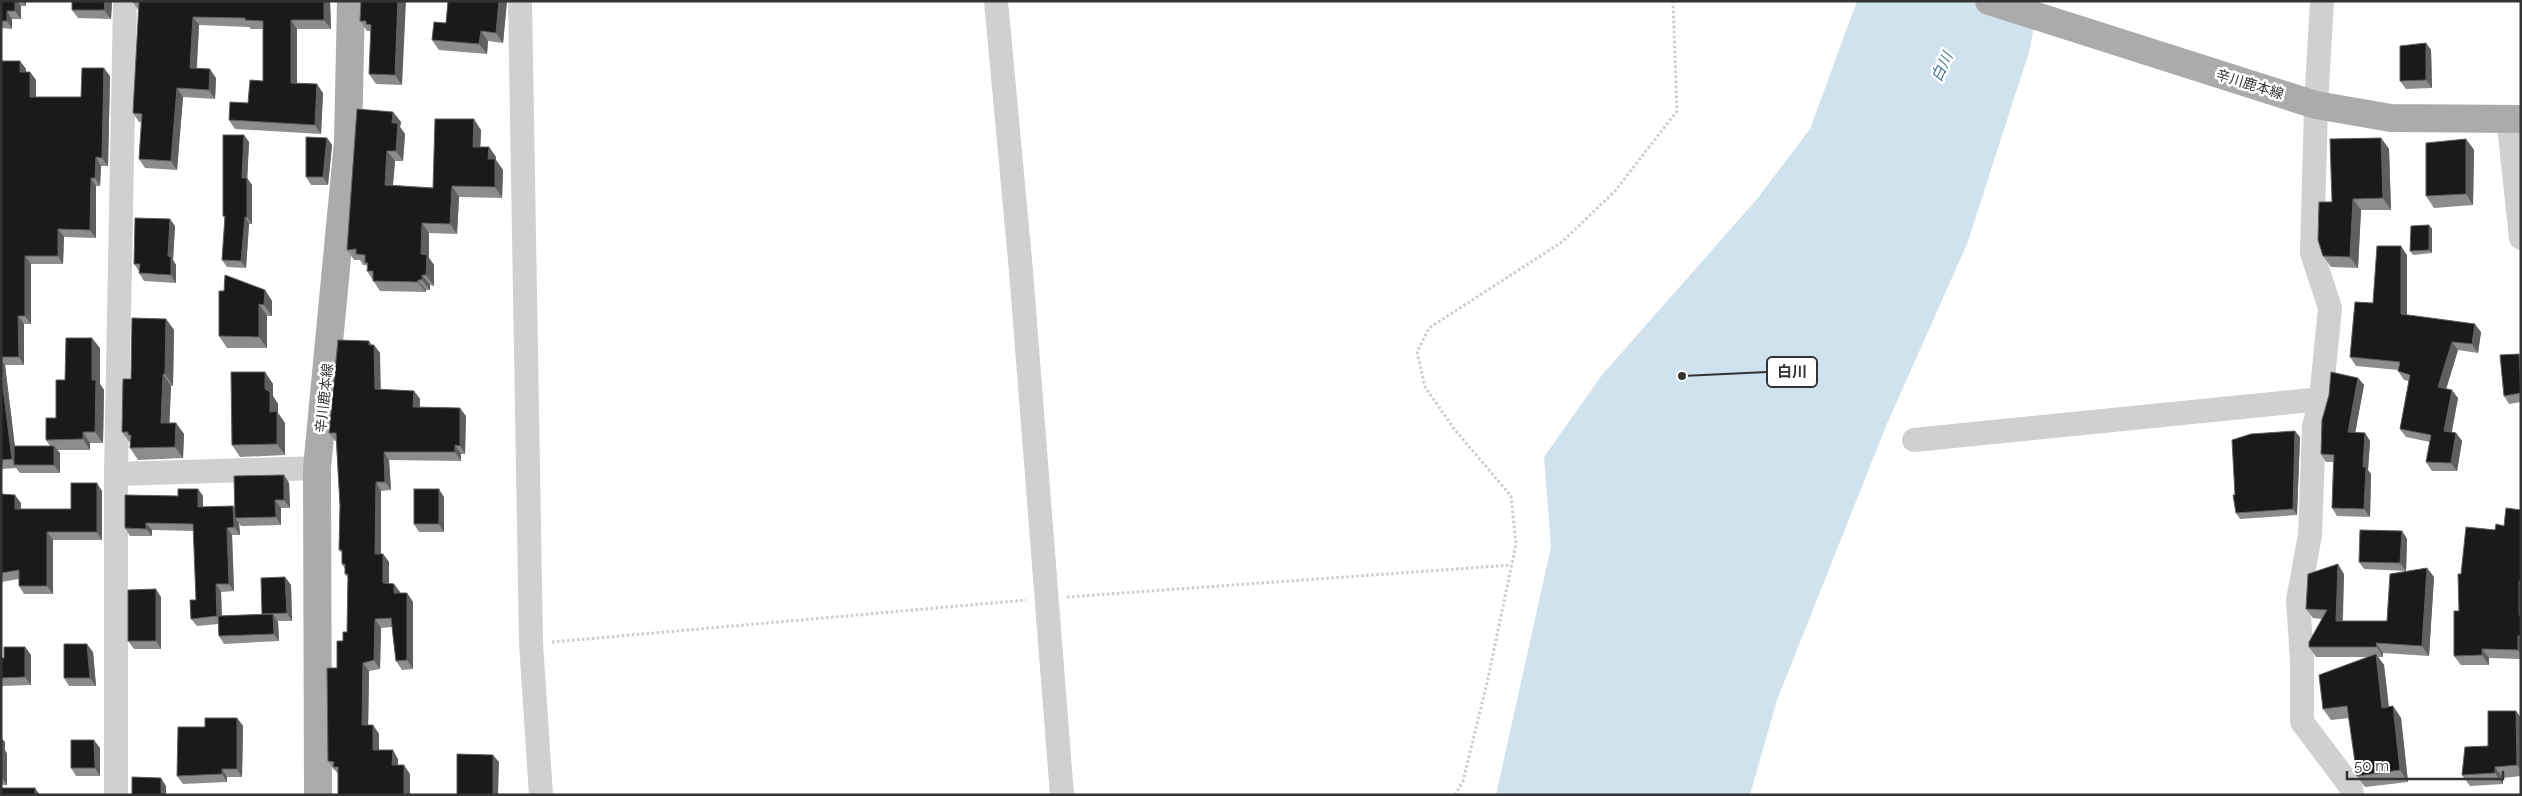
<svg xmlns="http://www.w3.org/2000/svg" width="2522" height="796" font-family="Raleway,'Noto Sans JP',sans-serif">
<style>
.water{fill:#cfe2ee}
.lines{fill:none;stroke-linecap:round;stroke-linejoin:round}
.path{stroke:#cdcdcd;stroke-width:3;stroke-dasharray:2.5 2.5;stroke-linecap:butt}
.minor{stroke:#d0d0d0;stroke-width:24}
.major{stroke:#ababab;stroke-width:28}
.wall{fill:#8c8c8c}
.shaded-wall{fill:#5f5f5f}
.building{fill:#1a1a1a;stroke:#5f5f5f}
.labels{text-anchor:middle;stroke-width:5;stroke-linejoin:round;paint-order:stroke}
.street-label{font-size:14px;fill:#333;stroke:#fff}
.water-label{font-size:15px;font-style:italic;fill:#3f7597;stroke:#fff}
.leader{fill:none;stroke:#333;stroke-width:2}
.callout-dot{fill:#333;stroke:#fff;stroke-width:2}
.callout{fill:#fff;stroke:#333;stroke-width:2}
.callout-label{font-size:15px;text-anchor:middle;font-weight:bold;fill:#333}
</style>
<rect width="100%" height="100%" fill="#fff"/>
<path class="water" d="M1857,1H2039L2029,52L1967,244L1886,426L1777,700L1750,795H1496L1551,547L1544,457L1602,375L1757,199L1810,129Z"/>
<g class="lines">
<g class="path">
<path d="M1067,597L1511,565"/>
<path d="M552,642L1026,600"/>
<path d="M1455,795L1463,781L1487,683L1516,544L1511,496L1455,430L1425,387L1417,352L1429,328L1562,242L1615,191L1677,111L1673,1"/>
</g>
<g class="minor">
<path d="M520,1L531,643L541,795"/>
<path d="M996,1L1021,271L1062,795"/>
<path d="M2322,1L2316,105L2312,253L2330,308L2321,399L2314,426L2310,535L2298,600L2302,660V722L2351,787L2352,795"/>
<path d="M2508,117L2521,238"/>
<path d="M1914,440L2321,399"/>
<path d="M116,474L317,468"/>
<path d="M116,795V474L125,1"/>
</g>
<g class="major">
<path d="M1989,1L2316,105L2391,118L2521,119"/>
<path d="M318,795L317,468L348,142L351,1"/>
</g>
</g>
<g class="wall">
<path d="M1,1H26V6H21V19H12V29L1,28Z"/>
<path d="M112,1L111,19L78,18L72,10Z"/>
<path d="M132,1H330L331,29H297V83L323,93L321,134L235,129L229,120L248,103L263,81V29H251L249,27L199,25L197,68L216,78L215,99L183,97L177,170L145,168L139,159L142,122H139L133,113L139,11Z"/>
<path d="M361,1L402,85L376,84L369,74L371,31H367L360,21Z"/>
<path d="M448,1H507L503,43L488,41L487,54L439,50L432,40L446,23Z"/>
<path d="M2426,43L2431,50L2432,88L2406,89L2400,81Z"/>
<path d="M1,61H20L26,69V72H30L36,80V97H81L110,76L108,166H101L100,186H96V238L64,237L63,264H31V324H24V365H5L15,446H50L46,440L56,418L65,380L100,348V384L104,390L103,443H90V450H57L60,453V473H20L16,468L1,469Z"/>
<path d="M393,112L401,122L400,127L405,134L403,161H395L393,185L433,188L481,130L480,147H489L496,157V160L503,170L502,198L459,197L457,234L429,233V258L434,265V286L430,285V290H426V292L380,291L367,271V267L366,265H363L360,260H354L347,250Z"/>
<path d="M244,135L249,142L247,178L252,185V224H249L246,268L227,267L222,260L225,220L223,216Z"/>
<path d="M327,138L332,145L328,185H311L306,177Z"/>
<path d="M2381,138L2389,149L2391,210H2361L2358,268L2331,267L2323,256L2332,202Z"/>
<path d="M2466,139L2474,150L2473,205L2434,208L2426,196Z"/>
<path d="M2429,225L2432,229V253L2413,255L2410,251Z"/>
<path d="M175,226L173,260L176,265V283L144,281L139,273V271L134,264Z"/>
<path d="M2407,255V315L2481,332L2478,353L2458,350L2446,389L2458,398L2452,432L2456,433L2462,441L2457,471H2432L2426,462L2430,442L2406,437L2400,429L2409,381L2404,380L2398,371V370L2356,366L2350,357L2373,303Z"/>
<path d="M265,290L272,301V316H267V348H227L219,336Z"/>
<path d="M166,319L174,330L173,386H171L169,423H176L184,434L183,458L138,460L130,448V443L122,432L131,379Z"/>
<path d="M372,345H374L380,353V390L414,391L420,399V407L466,416L465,454H461V461L389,460L391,490L381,491V554H383L389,562V583L400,592V593H407L413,602V669L402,670L396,661L392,627L381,628L380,669L369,671L368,725H373L379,734V750L398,759V765L410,774H338L335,770H334L328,761L337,668L343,641L347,632L348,578L345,574V569L342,564V553L339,550L340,506L336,441H335L329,433Z"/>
<path d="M2519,354L2521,356V402L2509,404L2504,396Z"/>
<path d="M265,372L273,384V396L278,404V413L285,423V455L240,457L232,445Z"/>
<path d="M2358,378L2364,385L2355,432L2365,433L2370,441L2368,470L2371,474L2370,517L2337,516L2332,508L2333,462H2326L2321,454Z"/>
<path d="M2300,437L2297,515L2240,519L2236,513L2235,495Z"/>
<path d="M284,475L289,483L290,508H281V525L241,526L239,523L240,535H232L234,591L221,592L222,616L263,615L262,614L285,577L291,585L292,621H278L279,641L224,644L219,636L218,624L197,626L191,619L196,600L194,531L152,530V536H130L125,528L178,496L198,489L203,496V507L233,506L235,508Z"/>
<path d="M102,491V540H53V594H24L19,586V579L1,582V494L21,503V509H71Z"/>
<path d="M444,497V532H419L414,524Z"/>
<path d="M2521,510V659L2489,658V665H2461L2454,656L2459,611L2461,574L2495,530L2504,526Z"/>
<path d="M2402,531L2407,539L2406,571L2364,569L2359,562Z"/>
<path d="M2427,568L2434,577L2429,656L2383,653V657H2378L2384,665L2389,707L2393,706L2401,718L2408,782L2365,787L2357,776L2349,718L2331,720L2323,709L2369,657H2316L2309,647L2322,619L2313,618L2306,609L2344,574L2343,621H2387Z"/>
<path d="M161,597V649H134L128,641Z"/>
<path d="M25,647L31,655V685L1,686V658H4Z"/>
<path d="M93,652L96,686H69L64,678Z"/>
<path d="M2516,711L2521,718V776L2503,778V784L2470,786L2462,775L2488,746Z"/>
<path d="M237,718L243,726L242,777H227V782L183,784L177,776L205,727Z"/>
<path d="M1,738L5,742V750L7,754V785H1Z"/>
<path d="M100,748V776H76L71,768Z"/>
</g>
<g class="shaded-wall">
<path d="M15,1H17L21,6V19L15,11Z"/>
<path d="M23,1H26V6Z"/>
<path d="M105,1H112L111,19L104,10Z"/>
<path d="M324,1H330L331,29L324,20Z"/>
<path d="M398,1H406L402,85L395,75Z"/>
<path d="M499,1H507L503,43L496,33Z"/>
<path d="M7,11L12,19V29L7,21Z"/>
<path d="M193,17L199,25L196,77L190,68Z"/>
<path d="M291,20L297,29V92L291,83Z"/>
<path d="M481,31L488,41L487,54L479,44Z"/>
<path d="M2426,43L2431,50L2432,88L2426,80Z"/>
<path d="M20,61L26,69V80L20,72Z"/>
<path d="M104,68L110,76L108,166L102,158Z"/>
<path d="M210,69L216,78L215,99L209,90Z"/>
<path d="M30,72L36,80V105L30,97Z"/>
<path d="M317,84L323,93L321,134L315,125Z"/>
<path d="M177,88L183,97L177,170L171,161Z"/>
<path d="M393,112L401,122L400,127L405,134L403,161L396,151L392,123Z"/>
<path d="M474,119L481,130L480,157L473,147Z"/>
<path d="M244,135L249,142L247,185L242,178Z"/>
<path d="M327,138L332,145L328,185L323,177Z"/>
<path d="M2381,138L2389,149L2391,210L2383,198Z"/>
<path d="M2466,139L2474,150L2473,205L2466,194Z"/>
<path d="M489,147L496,157V160L503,170L502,198L495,187L488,159Z"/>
<path d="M387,151L395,161L392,195L385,185Z"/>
<path d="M96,157L101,166L100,186L95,178Z"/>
<path d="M91,178L96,186V238L90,230Z"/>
<path d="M247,178L252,185V224L247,217Z"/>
<path d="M452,186L459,197L457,234L450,224Z"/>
<path d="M2353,199L2361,210L2358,268L2350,257Z"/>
<path d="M245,217L249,224L246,268L241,261Z"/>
<path d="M170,219L175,226L173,260L176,265V283L171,275L168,256Z"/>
<path d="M422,223L429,233V258L434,265V286L426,275L421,254Z"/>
<path d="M2429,225L2432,229V253L2429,250Z"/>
<path d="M58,229L64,237L63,264L58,256Z"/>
<path d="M2401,246L2407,255V323L2401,314Z"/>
<path d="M25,256L31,264V324L25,316Z"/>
<path d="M422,275L430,285V290L422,280Z"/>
<path d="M418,280L426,290V292L418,282Z"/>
<path d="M265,290L272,301V316L264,305Z"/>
<path d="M259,304L267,316V348L259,337Z"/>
<path d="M18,316L24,324V365L19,357Z"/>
<path d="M166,319L174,330L173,386L165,374Z"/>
<path d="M2475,324L2481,332L2478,353L2472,344Z"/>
<path d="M92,338L100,348V384L104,390L103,443L95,432L92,380Z"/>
<path d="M369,341L374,348V345L380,353L381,398L375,389Z"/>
<path d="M2452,342L2458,350L2444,396L2438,387Z"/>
<path d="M2519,354L2521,356V382Z"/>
<path d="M1,360L5,365L17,465H16L12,459L1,372Z"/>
<path d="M265,372L273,384V396L278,404V413L285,423V455L277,444L265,389Z"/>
<path d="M163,374L171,386L169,434L161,423Z"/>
<path d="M2358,378L2364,385L2354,440L2348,432Z"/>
<path d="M2452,390L2458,398L2450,439L2444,431Z"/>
<path d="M414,391L420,399L419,416L413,407Z"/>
<path d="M460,408L466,416L465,454L460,446Z"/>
<path d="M176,423L184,434L183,458L175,447Z"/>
<path d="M2295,431L2300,437L2297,515L2293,509Z"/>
<path d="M83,432L90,443V450L83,439Z"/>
<path d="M2365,433L2370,441L2368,470L2371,474L2370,517L2364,509L2363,467Z"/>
<path d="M2456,433L2462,441L2457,471L2451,463Z"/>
<path d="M455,445L461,454V461L455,452Z"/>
<path d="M54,446L60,453V473L54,465Z"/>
<path d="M384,452L389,460L391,490L385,482Z"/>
<path d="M284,475L289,483L290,508L284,500Z"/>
<path d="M376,482L381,491V562L375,554Z"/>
<path d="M97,483L102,491V540L97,532Z"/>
<path d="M198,489L203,496V515L198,507Z"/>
<path d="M439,489L444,497V532L439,524Z"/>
<path d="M15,495L21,503L20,517L15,509Z"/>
<path d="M275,500L281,508V525L276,517Z"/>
<path d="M233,506L239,513L235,518L239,523L240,535L234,527Z"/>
<path d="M146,523L152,530V536L146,529Z"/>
<path d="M227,528L232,535L234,591L229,584Z"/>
<path d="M2402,531L2407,539L2406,571L2400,563Z"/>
<path d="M47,532L53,540V594L47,586Z"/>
<path d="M383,554L389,562V592L383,583Z"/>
<path d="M2338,564L2344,574L2342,631L2336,621Z"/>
<path d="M2427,568L2434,577L2429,656L2422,646Z"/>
<path d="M285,577L291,585L292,621L287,613Z"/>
<path d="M2519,581L2521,583V618L2519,615Z"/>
<path d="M216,584L221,592L222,624L217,616Z"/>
<path d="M394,584L400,592L399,602L394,593Z"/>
<path d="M156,589L161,597V649L156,641Z"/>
<path d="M407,593L413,602V669L407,660Z"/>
<path d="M273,614L278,622L279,641L274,634Z"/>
<path d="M375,619L381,628L380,669L374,660Z"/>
<path d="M2518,636L2521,640V655L2518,650Z"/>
<path d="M2376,643L2383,653V657L2377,647Z"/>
<path d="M87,644L93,652L96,686L90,678Z"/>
<path d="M25,647L31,655V685L25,677Z"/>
<path d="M2482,649L2489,658V665L2482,655Z"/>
<path d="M2376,654L2384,665L2390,719L2382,708Z"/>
<path d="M363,663L369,671L368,734L362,725Z"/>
<path d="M2393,706L2401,718L2408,782L2400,770Z"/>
<path d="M2516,711L2521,718V771L2517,765Z"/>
<path d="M237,718L243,726L242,777L237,769Z"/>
<path d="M373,725L379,734V758L373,750Z"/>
<path d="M1,738L5,742V750L7,754V785L2,778Z"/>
<path d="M94,740L100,748V776L95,768Z"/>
<path d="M393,750L398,759V774L392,765Z"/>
<path d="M493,755L499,762L498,795H493Z"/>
<path d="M404,765L410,774V795H404Z"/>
<path d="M2495,767L2503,778V784L2495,773Z"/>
<path d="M222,769L227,777V782L222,774Z"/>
<path d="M161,778L166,786V795H161Z"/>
<path d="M35,788L40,795H35Z"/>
</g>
<g class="building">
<path d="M1,1H15V11H7V21H1Z"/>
<path d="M72,1H105L104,10H72Z"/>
<path d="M132,1H324V20H291V83L317,84L315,125L229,120L230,102L248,103L250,80L263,81V21L245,20V18L193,17L190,68L210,69L209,90L177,88L171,161L139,159L142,114L133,113L139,2H132Z"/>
<path d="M361,1H398L395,75L369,74L371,25L366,24V21H360Z"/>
<path d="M448,1H499L496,33L481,31L479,44L432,40L434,22L446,23Z"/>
<path d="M2426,43V80L2400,81V46Z"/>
<path d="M1,61H20V72H30V97H81L82,68H104L102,158L96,157L95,178H91L90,230L58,229V256H25V316H18L19,357H1Z"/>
<path d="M357,109L393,112L392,123H398L396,151H387L385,185L433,188L435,119H474L473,147H489L488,159H495V187L452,186L450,224L422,223L421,254L427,255L426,275H422V280H418V282L373,281V271H367L368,263H365V255L356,254V249L347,250Z"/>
<path d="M223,135H244L242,178H247V217H245L241,261L222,260L225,216H223Z"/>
<path d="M306,137L327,138L323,177H306Z"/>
<path d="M2381,138L2383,198L2353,199L2350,257L2323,256L2318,240L2319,202H2332L2330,139Z"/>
<path d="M2466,139V194L2426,196V143Z"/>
<path d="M135,218L170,219L168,256L171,257V275L139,273L140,264H134Z"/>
<path d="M2429,225V250L2410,251L2411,226Z"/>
<path d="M2377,246H2401V314L2475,324L2472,344L2452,342L2438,387L2452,390L2444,431L2456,433L2451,463L2426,462L2431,435L2400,429L2410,375L2398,371L2400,362L2350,357L2355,302L2373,303Z"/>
<path d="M225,275L265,290L264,305L259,304V337L219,336V291H224Z"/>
<path d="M132,318L166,319L165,374H163L161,423H176L175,447L130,448L131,435H128V432H122L123,379H131Z"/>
<path d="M66,338H92V380H96L95,432H83V439L46,440V418H56V380H65Z"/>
<path d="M338,340L369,341V345H374L375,389L414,391L413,407L460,408V446L455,445V452H384L385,482H376L375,554H383V583L394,584V593H407V660L396,661L391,618L375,619L374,660L363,663L362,725H373V750H393L392,765H404V795H338V767H333L334,762L328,761L327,668H337V641H343V632H347L348,574H345V564H342V550H339L340,506L336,433H329Z"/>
<path d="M2519,354L2521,393L2504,396L2500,355Z"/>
<path d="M1,372L12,459L1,460Z"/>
<path d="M231,372H265V389L270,392V412L277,411V444L232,445Z"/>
<path d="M2331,372L2358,378L2348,432L2365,433L2363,467H2366L2364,509L2332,508L2334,455L2321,454L2322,420L2329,395Z"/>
<path d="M2295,431L2293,509L2236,513L2233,495H2235L2232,440L2251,434Z"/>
<rect x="14" y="446" width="40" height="19"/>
<path d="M284,475V500H275L276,517L235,518L234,476Z"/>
<path d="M71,483H97V532H47V586H19V570L1,573V494L15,495V509H71Z"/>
<path d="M178,489H198V507L233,506L234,527L227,528L229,584H216L217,616L191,619L190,600H196L193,524L146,523V529L125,528V495L178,496Z"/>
<rect x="414" y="489" width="25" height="35"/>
<path d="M2506,508L2521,510V581H2519V615L2521,616V636H2518V650L2482,649V655L2454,656V611H2459L2458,574H2461L2466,527L2495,530L2496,524L2504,526Z"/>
<path d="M2360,530L2402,531L2400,563L2359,562Z"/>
<path d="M2338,564L2336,621H2387L2390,574L2427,568L2422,646L2376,643L2377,647H2309V642L2327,610L2306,609L2308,574Z"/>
<path d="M285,577L287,613L262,614L261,578Z"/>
<path d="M156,589V641H128V590Z"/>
<path d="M273,614L274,634L219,636L218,616Z"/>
<path d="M64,644H87L90,678H64Z"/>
<path d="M4,647H25V677L1,678V658H4Z"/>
<path d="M2376,654L2382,708L2393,706L2400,770L2357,776L2347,706L2323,709L2319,675Z"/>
<path d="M2488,711H2516L2517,765L2495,767V773L2462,775L2465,747L2488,746Z"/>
<path d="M205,718H237V769H222V774L177,776L178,727H205Z"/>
<path d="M71,740H94L95,768H71Z"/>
<rect x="1" y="746" width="1" height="32"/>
<path d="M457,754L493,755V795H457Z"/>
<path d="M132,777L161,778V795H132Z"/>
<rect x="1" y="788" width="34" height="7"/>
</g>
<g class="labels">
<g class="street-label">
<text transform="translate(2250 84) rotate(17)" y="5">辛川鹿本線</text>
<text transform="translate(324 398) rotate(-84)" y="5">辛川鹿本線</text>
</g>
<g class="water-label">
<text transform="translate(1942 67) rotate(-65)" y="5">白川</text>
</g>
</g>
<path class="leader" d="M1682 376L1767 372"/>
<circle class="callout-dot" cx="1682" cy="376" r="5"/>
<rect class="callout" x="1767" y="357" width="50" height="30" rx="5"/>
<g class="callout-label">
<text x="1792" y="377">白川</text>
</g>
<rect width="2522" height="796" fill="none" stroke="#333333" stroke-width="5"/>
<path d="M2347 771v8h156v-8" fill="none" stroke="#333333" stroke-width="2.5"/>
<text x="2354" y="771" font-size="15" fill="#333333" stroke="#ffffff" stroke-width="4" paint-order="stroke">50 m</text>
</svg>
